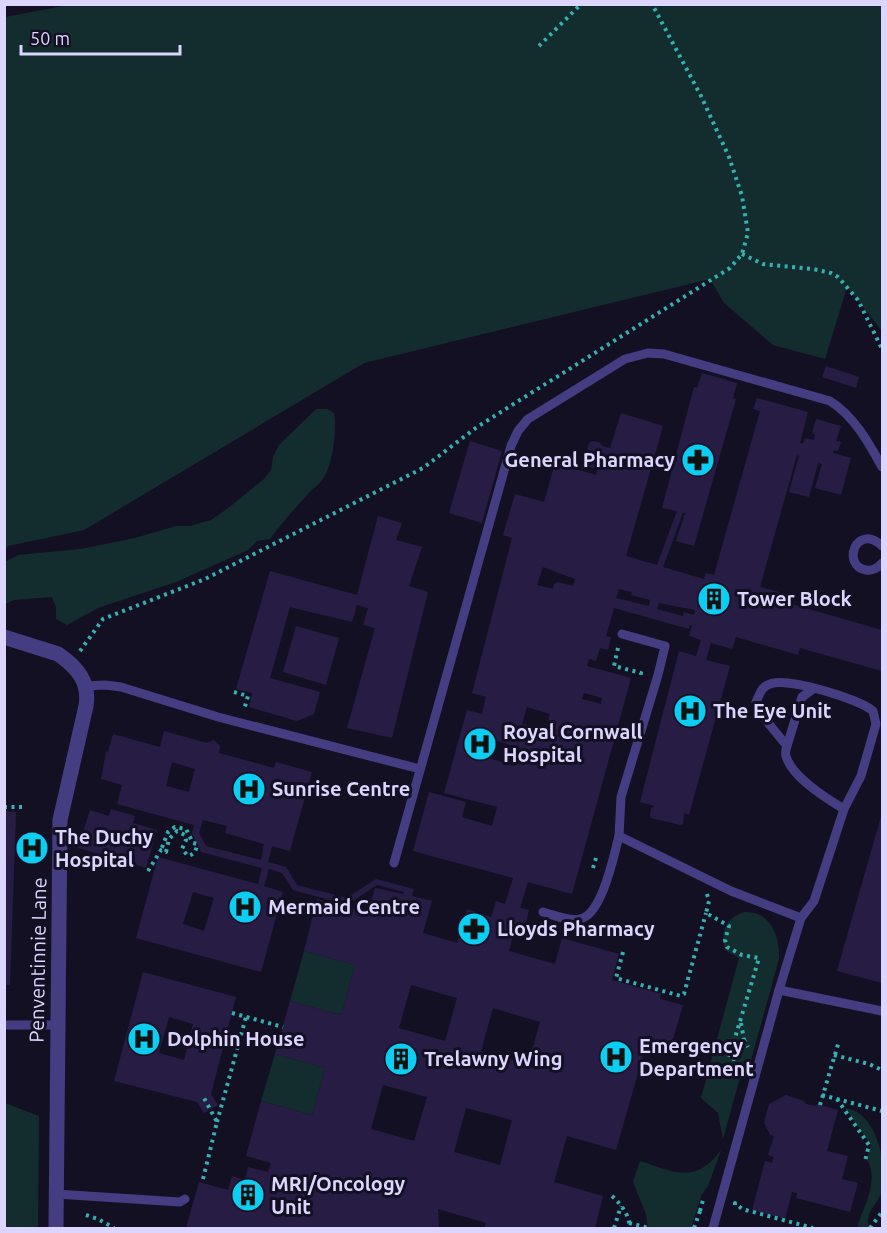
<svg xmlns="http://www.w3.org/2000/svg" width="887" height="1233" font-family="Ubuntu,sans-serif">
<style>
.green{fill:#132d2e}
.building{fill:#271d44;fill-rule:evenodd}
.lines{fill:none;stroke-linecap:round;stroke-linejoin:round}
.path{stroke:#35b1b1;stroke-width:4;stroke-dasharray:3 4.5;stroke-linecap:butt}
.lane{stroke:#443d81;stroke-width:9}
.street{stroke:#443d81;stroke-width:15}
.labels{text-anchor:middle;stroke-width:6;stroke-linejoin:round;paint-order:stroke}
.poi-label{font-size:20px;font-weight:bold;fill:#dcd5fd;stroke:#141024;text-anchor:start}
.street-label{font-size:20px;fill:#dcd5fd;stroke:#141024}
</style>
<rect width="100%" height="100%" fill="#141024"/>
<g class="green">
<path d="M74,4L882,5V331L847,287L825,359L773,345L724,303L710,279L364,363L84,530L8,546L5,549V17Z"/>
<path d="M316,409H327L334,413C337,429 333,467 322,480C319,485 313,488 309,493C295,508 282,523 270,539L257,541L248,550L176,582L98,608L67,625L56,619V607L52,597L14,600L5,604V562L18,555L81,549L135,538L176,526H190L211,520L227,509L264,479L271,470L273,457L279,445Z"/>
<path d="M745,912C771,911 780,937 779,959L750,1064L744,1063L723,1139L718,1113L701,1098L739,958L725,950C720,931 726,917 745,912Z"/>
<path d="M304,951L355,965L341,1015L290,1001Z"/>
<path d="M275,1054L325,1068L312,1115L261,1101Z"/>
<path d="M5,1103L39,1116L38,1228H5L4,1190L6,1188L4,1186Z"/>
<path d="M845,1108C877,1112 887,1163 882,1189C880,1204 864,1210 869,1227L857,1228C863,1208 880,1179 867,1160L871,1145Z"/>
<path d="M721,1150L708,1186L701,1196L691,1228H648L646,1214L633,1182L640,1161C675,1172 695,1185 721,1150Z"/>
</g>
<g class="building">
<path d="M826,366L859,377L856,388L822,377Z"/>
<path d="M702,373L737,383L733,398L736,399L694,546L676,541L685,513H683L663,567L704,579L706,573L714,575L760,411L753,409L757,398L808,412L800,443L803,444L805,438L814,440L815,434L812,433L816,419L841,426L836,441L841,442L838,451L834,450L833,453L851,458L841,495L815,488L822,464L818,463L809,497L789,492L799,456L797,455L760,587L783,593L781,601L882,630V671L800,648L798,655L736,637L732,649L711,643L706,660L730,666L689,815L684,813L683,824L680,825L651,818L650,815L651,808L655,806L640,802L679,651L696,656L701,640L689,636L692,625H690L689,629L614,608L606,636L611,637L608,650L600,648L596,661L589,659L587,666L631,678L572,894L528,882L520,908L529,910L525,926L516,924L509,951L555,964L562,938L619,954L612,980L661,994L660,999L683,1005L670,1049L647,1042L616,1150L567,1136L554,1182L603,1196L595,1228H484L486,1223L438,1209L439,1228H186L199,1182L228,1190L232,1176L245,1180L248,1167L268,1172L271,1163L246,1156L261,1101L312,1115L325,1068L275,1054L290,1001L341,1015L355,965L304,951L317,899L368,913L375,888L403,894L404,892L377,885L347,905L293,890L282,873L269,869L264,886L283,892L261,972L136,938L158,857L258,884L262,868L201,852L192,833L194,825L117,804L122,785L101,779L106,751L108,752L113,734L160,747L164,731L207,743L214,740L220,746L219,753L274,768L276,762L312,772L290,851L272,846L268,862L286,867L297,885L347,898L376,879L414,889L412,896L432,901L423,933L457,943L467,909L491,917L496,901L505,904L513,878L413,851L429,792L466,802L462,817L492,826L497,807L444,793L467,710L482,714L486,697L472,693L512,538L503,535L515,494L544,502L555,463L596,475L598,467L594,468L586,466L584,463L589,443L593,441L599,442L602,446L610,448L621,413L663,426L626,556L657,565L677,511L662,508L694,387L697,388ZM543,567L575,579L573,586L558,582L554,584L553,589L537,585ZM619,589L632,592L631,595L650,600L649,606L616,598ZM659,603L695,610L694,615L684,612L683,616L657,609ZM584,693L602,698L601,704L582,699ZM527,707L550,714L546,730L522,724ZM491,739L520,748L515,766L485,757ZM172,762L195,769L189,792L166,786ZM203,820L227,826L225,833L264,844L261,860L206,846L199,833ZM193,892L214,898L204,931L183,924ZM411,985L457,998L445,1041L399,1028ZM493,1008L540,1022L528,1064L481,1051ZM383,1085L427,1097L414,1141L371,1129ZM466,1108L512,1120L500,1165L454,1152Z"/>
<path d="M470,441L502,451L482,523L449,513Z"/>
<path d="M378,516L402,523L396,540L422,547L409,586L428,592L392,738L347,728L375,628L363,625L368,608L357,605L352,622L290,607L270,678L320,692L314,714L297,721L249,707L252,693L236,689L270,571L357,595Z"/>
<path d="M296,626L339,638L326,685L283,672Z"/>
<path d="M111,809L135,816L133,823L157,830L146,868L120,860L114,866L97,858L99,854L78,848L90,810L109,816Z"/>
<path d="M4,811L16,812L10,985H4Z"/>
<path d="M882,813V983L837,971Z"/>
<path d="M143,972L236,997L211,1094L218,1105L204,1113L197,1102L114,1081ZM169,1017L193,1024L184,1060L159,1053Z"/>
<path d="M786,1095L804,1101L806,1104L816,1106L817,1104L838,1110L827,1151L848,1156L842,1179L858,1183L850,1212L796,1198L797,1193L792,1192L785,1219L752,1210L765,1161L772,1163L774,1157L768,1155L774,1136L770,1135L764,1122L769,1104Z"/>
</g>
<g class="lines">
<g class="path">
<path d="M539,46L581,4"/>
<path d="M742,254L763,264L813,269L831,273L838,277L858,300L882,349"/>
<path d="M618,648L614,666L641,673V675"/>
<path d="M80,651L103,619L205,579L423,468L477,427L730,268L742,254L748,233L742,196L729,157L701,96L652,4"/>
<path d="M234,692L248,696L244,710"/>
<path d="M4,807H22"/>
<path d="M593,868L596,858"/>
<path d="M148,871L161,850L166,852L169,839L177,831L185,835L186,840L182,849L188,856C195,854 196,851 197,844L193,843L186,829L175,827L168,832L161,850"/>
<path d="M707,894L709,901L706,913L729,926L725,940L727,947L742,955L759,958L729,1058L734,1059L744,1040L748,1047"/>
<path d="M623,952L616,978L681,996L684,994L706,913"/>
<path d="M232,1013L283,1027"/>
<path d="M741,1023L744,1040"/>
<path d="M834,1055L869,1064L882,1070"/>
<path d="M822,1095L882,1111"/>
<path d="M837,1099L869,1145L865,1161"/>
<path d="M820,1105L839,1041"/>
<path d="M217,1122L246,1017"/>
<path d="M203,1179L217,1122L204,1098"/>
<path d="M612,1196C622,1205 629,1215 630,1228"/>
<path d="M735,1205V1203L742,1209L813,1228"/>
<path d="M700,1211L703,1200"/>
<path d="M86,1215L98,1219L114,1228"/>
<path d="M629,1223L649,1228"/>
<path d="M614,1228L621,1206"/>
<path d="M694,1228L700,1211H701"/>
<path d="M870,1228L882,1212"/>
</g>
<g class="lane">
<path d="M882,546C856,522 841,566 866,570C873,571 878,568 882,563"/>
<path d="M86,686L105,685L121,687L218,717L420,769"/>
<path d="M787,746L802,697L813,689"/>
<path d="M619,836L621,797L658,675L665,646L622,634"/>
<path d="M394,863L511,446L518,431L528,419L625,359L648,353L664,354L830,401C854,416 869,443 882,467"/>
<path d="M543,912C554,915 569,922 580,919C602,915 614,855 619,836L731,891L801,918"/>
<path d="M779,990L882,1011"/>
<path d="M4,1025H57"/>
<path d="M56,1194L180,1202L185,1199"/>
<path d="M713,1228L779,990L801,918L814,901L844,809L861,776L876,724L873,711C860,699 787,677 770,684C761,687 760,694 756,702L760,713L787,746C786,748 785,755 786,756C791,776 827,799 844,809"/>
</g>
<path class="street" d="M4,637L58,654C77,667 90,682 86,706L60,820L56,1228"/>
</g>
<defs>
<symbol id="pharmacy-disc" viewBox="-11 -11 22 22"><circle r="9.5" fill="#0ccef2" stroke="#141024"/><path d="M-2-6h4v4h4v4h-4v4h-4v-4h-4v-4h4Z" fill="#111"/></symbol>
<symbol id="building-disc" viewBox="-11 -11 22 22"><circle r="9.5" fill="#0ccef2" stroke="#141024"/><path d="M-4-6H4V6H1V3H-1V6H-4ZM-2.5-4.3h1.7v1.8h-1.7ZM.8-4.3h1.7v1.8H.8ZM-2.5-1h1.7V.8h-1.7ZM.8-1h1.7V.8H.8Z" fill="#111"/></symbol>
<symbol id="hospital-disc" viewBox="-11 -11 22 22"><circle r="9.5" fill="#0ccef2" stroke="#141024"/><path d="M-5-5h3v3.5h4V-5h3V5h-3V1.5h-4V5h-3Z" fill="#111"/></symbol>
</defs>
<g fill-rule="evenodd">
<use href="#pharmacy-disc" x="679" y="441" width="38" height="38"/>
<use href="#building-disc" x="695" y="580" width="38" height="38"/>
<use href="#hospital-disc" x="671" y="692" width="38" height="38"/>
<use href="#hospital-disc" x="461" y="725" width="38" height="38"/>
<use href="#hospital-disc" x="230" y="770" width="38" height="38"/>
<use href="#hospital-disc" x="13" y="829" width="38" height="38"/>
<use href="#hospital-disc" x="226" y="888" width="38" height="38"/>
<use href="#pharmacy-disc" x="455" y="910" width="38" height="38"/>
<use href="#hospital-disc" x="125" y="1020" width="38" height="38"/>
<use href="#hospital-disc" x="597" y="1038" width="38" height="38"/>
<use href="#building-disc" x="382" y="1040" width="38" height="38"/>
<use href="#building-disc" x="229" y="1176" width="38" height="38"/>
</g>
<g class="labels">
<g class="poi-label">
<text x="675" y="467" text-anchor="end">General Pharmacy</text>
<text x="737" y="606">Tower Block</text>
<text x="713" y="718">The Eye Unit</text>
<text x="503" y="739">Royal Cornwall<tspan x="503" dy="23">Hospital</tspan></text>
<text x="272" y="796">Sunrise Centre</text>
<text x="55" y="844">The Duchy<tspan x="55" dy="23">Hospital</tspan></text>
<text x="268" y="914">Mermaid Centre</text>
<text x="497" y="936">Lloyds Pharmacy</text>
<text x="167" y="1046">Dolphin House</text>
<text x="639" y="1053">Emergency<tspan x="639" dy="23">Department</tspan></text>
<text x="424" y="1066">Trelawny Wing</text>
<text x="271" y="1191">MRI/Oncology<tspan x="271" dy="23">Unit</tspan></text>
</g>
<g class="street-label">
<text transform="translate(38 960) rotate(-89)" y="7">Penventinnie Lane</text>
</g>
</g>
<rect width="887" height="1233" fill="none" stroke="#dcd5fd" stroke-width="12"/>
<path d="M21 45v9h159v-9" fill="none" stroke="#dcd5fd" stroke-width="3"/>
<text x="30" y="45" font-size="18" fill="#dcd5fd" stroke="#141024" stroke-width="4.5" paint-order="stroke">50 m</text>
</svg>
